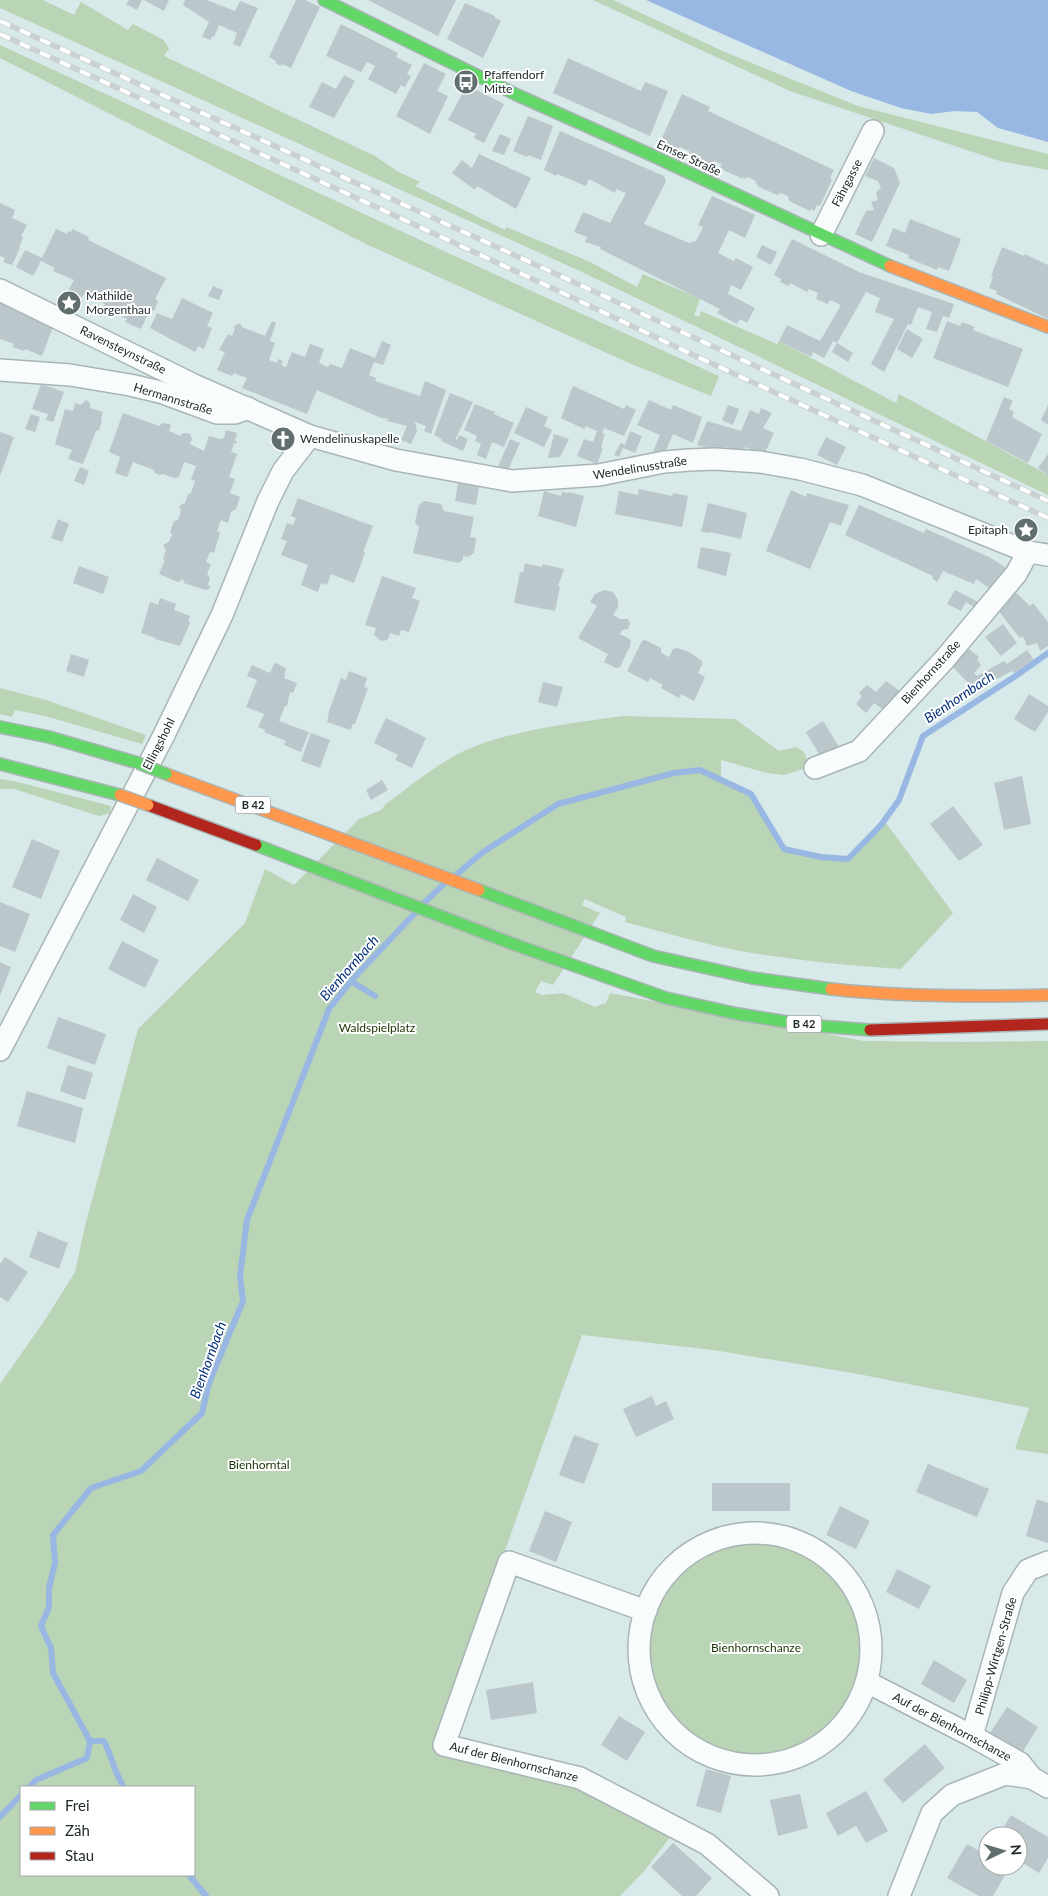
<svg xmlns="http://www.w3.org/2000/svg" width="1048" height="1896" font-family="Lato,sans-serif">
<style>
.green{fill:#bad4b6;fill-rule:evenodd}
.water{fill:#98b7e3}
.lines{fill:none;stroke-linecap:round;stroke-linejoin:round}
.stream{stroke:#98b7e3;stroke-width:6}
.building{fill:#bbc7ca}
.street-casing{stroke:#a9b5b5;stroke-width:24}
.fast-casing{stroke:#a9b5b5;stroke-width:14}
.slow-casing{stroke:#a9b5b5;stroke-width:14}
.jam-casing{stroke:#a9b5b5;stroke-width:14}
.street{stroke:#f9fcfc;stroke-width:21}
.fast{stroke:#63d668;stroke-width:11}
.slow{stroke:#ff974d;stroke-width:11}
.jam{stroke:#b3261e;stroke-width:11}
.rail-casing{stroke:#cbd0d0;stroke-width:5.5}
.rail{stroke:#fff;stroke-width:4;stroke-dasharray:11;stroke-linecap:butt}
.fast-bridge-casing{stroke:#a9b5b5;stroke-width:14;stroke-linecap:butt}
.slow-bridge-casing{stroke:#a9b5b5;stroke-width:14;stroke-linecap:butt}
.fast-bridge{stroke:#63d668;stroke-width:11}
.slow-bridge{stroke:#ff974d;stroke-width:11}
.labels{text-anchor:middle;stroke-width:4;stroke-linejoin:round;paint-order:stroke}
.shield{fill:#fff;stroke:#636b6b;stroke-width:1}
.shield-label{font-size:11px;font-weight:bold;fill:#202b2b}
.poi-label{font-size:12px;fill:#202b2b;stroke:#fff;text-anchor:start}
.street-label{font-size:12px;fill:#202b2b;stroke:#fff}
.park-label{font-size:12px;fill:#193203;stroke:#fff}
.water-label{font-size:14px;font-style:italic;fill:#053279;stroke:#fff}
</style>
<rect width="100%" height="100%" fill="#d8e9e9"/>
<g class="green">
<path d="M0,0H43L74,15L81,2L128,30L133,24L164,40L169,49L164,56L375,156L397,171L420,182L415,186L505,230L506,227L588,261L637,287L643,274L700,299L694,315L699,317L701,311L777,344L779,341L896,403L899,394L1048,475V495L584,273L0,8Z"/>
<path d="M593,0H613L727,53L858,106L1048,154V170L1000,161L790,91Z"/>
<path d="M0,45L446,252L719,376L711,396L629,363L366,244L0,58Z"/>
<path d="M0,688L46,700L146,735L142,744L45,716L15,710L12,717L0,714Z"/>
<path d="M623,716L735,719L779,751L796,747L804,752L810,767L784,775L767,773L721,760V777L751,792L786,848L820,855L847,857L879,823H886L953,913L901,969C851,966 802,961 752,953C709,946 667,933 625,922L626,917L585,899L582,905L600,913L553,985L541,981L535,992L542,995L563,993L595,1007L606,1003L610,993L864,1041L964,1042L1048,1041V1454L1015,1449L1029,1408L858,1374L713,1350L582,1335L435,1746L576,1786L671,1836L645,1870L620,1896H0V1384L45,1320L75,1272L85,1226L138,1029L245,923L265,869L294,885L359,819L381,810L387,803C411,786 434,766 460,753C504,731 573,723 623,716ZM21,1787H194V1875H21Z"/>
<path d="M0,779L14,781L111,806L110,813L99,816L14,789H0Z"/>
<circle cx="756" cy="1648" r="107"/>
</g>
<path class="water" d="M646,0H1048V142L998,128L977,112L955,111L931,114L901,108L851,91Z"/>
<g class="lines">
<g class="stream">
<path d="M457,874L483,852L558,804L674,773L700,770L751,794L784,849L821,857L848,859L881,825L899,800L923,736L1017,675L1048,653"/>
<path d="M425,902L443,885"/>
<path d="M351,981L375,996"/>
<path d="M29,1787L36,1780L87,1758L90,1741"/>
<path d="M124,1787C114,1773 112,1756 104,1741H90L53,1673L51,1648L41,1626L49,1607V1588L55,1563L53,1535L91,1488L141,1471L202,1413L209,1383L243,1301L240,1276L247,1220L329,1009L351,981L415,913"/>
<path d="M0,1817L21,1795"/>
<path d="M189,1875L206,1896"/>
</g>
</g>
<g class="building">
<path d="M129,0H142L137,10L126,4Z"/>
<path d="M144,0H169L164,11Z"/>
<path d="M185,0H206L235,11L240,1L258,8L240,47L233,44L237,33L219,25L214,37L212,36L211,40L202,37L209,22L183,5Z"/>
<path d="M296,0H305L320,7L291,68L282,64L281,66L275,63L276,61L269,57Z"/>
<path d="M368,0H456L438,36Z"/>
<path d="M465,3L495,16V18L501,21L483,58L447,39Z"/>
<path d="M341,24L398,53L396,57L412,65L407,74L411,76L405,87L401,85L396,94L368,79L375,66L367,62L361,72L326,56Z"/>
<path d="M568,58L641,91L645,82L668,91L650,136L553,93Z"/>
<path d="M424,63L446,74L437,91L448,96L430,134L396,116Z"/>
<path d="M344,75L355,81L334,118L309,107L322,82L336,89Z"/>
<path d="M467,85L504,104L484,143L474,138L476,134L448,120Z"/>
<path d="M682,94L710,107L708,111L834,170L830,178L832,180L820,206L817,205L814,211L811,209L810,211L791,202L788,199L789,197L781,193L777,195L757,186L758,184L755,183L756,181L747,177L746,179L743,177V179L723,170L724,169L720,167L722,164L714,161L713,164L709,163L690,154L689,151L680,147L677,150L665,145L666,143L661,140Z"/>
<path d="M528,116L553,126L541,160L528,155L527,157L513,151Z"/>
<path d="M560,131L664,176L666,181L644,224L689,243L696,241L703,227L698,225L712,196L755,215L745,238L729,230L718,253L734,261L736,258L753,267L741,290L731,285L728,294L755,308L747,323L740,319L737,324L717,313L720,309L600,249L601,247L585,242L587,237L574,232L583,212L610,223L626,193L616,189L615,193L589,179L586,186L557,174L556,176L544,170Z"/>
<path d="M500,134L511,139L504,155L492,151Z"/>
<path d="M479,154L531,178L516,209L477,186L475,190L452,173L462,160L472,168Z"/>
<path d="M874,158L894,168L900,183L872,242L855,234L866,211L874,210L871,202L878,200L876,192L881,188L878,181L865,176Z"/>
<path d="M0,203L15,210L12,218L27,225L21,236L23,237L19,248H20L12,265L3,262L5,258L0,256Z"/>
<path d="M910,219L961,239L949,271L938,267L937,270L908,258L909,255L886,246L893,228L905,233Z"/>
<path d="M56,229L67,234L69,231L71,232L72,229L89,237L88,240L166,278L155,299L158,301L154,311L150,309L141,329L125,322L127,319L102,308L105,304L84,294L82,297L68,291L74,280L53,271L55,268L41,261L33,276L16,267L25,250L42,258Z"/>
<path d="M792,239L859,272L954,304L949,318L943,316L937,332L926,329L932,312L918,307L911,325L908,324L884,372L871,364L894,319L875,312L880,298L866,292L837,343L853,353L848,362L832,352L837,343L833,341L824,358L813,352L811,357L779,341L787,325L820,341L841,305L830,300L828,304L816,299L818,293L809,289L807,292L790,283L789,286L780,282L781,279L774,275Z"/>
<path d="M762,245L777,252L771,265L756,257Z"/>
<path d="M1002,247L1024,256L1025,254L1048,265V319L996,294L997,291L989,288L993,277L991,276Z"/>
<path d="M213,286L223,290L219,300L208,296Z"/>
<path d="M182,298L213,313L207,326L212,328L204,349L198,346L195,352L150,328L157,313L172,319Z"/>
<path d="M0,299L54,324L42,356L25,349L24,351L13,347L14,344L0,339Z"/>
<path d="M272,321L276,323L270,341L275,343L269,360L277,363L278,359L283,361L281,365L286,367L292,352L305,357L310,344L324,349L319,363L328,367L330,364L342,368L350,348L375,358L382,341L391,345L383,365L374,362L369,375L376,378L375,381L420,396L425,381L446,390L431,434L424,431L426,426L415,422L417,431L411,444L401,440L407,426L387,421L388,419L381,418L317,390L307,414L299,411L242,388L247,378L234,373L232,376L217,370L225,352L219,350L228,334L232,336L235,329L234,326L240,323L242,327L265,336Z"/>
<path d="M947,321L960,326L962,322L975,327L973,330L1023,349L1008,387L933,358Z"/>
<path d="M907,329L923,339L912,358L897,349Z"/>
<path d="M41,384L64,392L53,422L46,420L48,414L32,409Z"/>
<path d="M573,386L624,409L626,405L636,410L624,436L604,428L602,433L605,434L601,447L603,448L597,464L577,456L584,439L593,442L597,431L586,426L584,429L561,418Z"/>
<path d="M450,393L473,402L456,438L457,441L459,435L468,439L463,451L441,441L442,439L434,435Z"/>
<path d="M1004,397L1013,401L1009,409L1014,412L1012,417L1042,434L1028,463L986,441Z"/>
<path d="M86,400L90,403V408L103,412L101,418L102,421L99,430L96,431L83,464L68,459L72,450L55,444L65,409L73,411L75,403L81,405Z"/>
<path d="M649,400L671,410L673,405L702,417L693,443L673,434L666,450L653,452L660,435L637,425Z"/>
<path d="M475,404L495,412L494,414L514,423L504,447L492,442L486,459L477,455L481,444L475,441L477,436L464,430Z"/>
<path d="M728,405L739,409L733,425L722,420Z"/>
<path d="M1048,405V425L1041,420Z"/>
<path d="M526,407L548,417L544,426L552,430L544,447L514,433Z"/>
<path d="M761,408L772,413L763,428L774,433L764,455L745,447L743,454L725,447L723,452L697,445L707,421L741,431L750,410L759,414Z"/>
<path d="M123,413L159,426L163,423L170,424L171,427L169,431L181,436V434L185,433L190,434L192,439L190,444L204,451L209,436L220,439L224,438L226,430L237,433L235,441L237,442L236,444L234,443L231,452L237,454L229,477L235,479L230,493L240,497L236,509L231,512L228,523L221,520L217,531L220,532L214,553L210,552L206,562L211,564L207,574L210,578L208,584L211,588L206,590L184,583L183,579L178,582L159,574L165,560L163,559L166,550L163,545L169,542L172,534L170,532L174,521L178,520L181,511L179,506L185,503L188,494L191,493L195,481L191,479L196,466L184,462L179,477L174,478L163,474L160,475L155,473L154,470L133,462L127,477L115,473L120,457L109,452Z"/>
<path d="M31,414L40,417L35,432L25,429Z"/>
<path d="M279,431L290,439L287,445L275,438Z"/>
<path d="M630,431L642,436L635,453L623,448L619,457L614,455L621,443L625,445Z"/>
<path d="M0,432L14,437L0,476Z"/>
<path d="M554,434L569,439L560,457L548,458Z"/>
<path d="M826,437L846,447L837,465L817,455Z"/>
<path d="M510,439L520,443L508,470L497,469Z"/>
<path d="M1048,454V475L1038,468Z"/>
<path d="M80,467L89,471L84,485L74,481Z"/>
<path d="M458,483L479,487L476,505L455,501Z"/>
<path d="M639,489L672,496L673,493L688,496L682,527L615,514L619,491L638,495Z"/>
<path d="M791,490L806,497L807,493L849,505L841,526L830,522L810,569L766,551Z"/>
<path d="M544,491L561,496L562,492L568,493L569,492L584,496L576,527L538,516Z"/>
<path d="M298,498L373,526L363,552L365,553L354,583L331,574L327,585L321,583L318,592L301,585L308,565L281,555L287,541L281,539L287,523L293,525L296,518L291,516Z"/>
<path d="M424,501L441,504L444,511L474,517L470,537L476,538L474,553L468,557L463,556V560L458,563L413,553L419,527L415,522L419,505Z"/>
<path d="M708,503L747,513L741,539L710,532V533L701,532Z"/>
<path d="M859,505L924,533L926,529L951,540L991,558L1011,571L995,592L976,579L974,584L943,571L937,582L932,578L933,576L845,535Z"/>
<path d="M58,519L69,524L62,542L51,538Z"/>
<path d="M701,547L731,553L726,576L697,568Z"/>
<path d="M525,563L542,567V564L564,569L558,586L560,587L555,611L514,603L520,572L523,573Z"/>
<path d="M79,566L109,577L103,594L73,583Z"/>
<path d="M382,576L416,588L412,598L420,601L409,632L401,630L399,636L390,633L388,639L384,641L380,640L374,635L376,628L365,625Z"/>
<path d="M1011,588L1030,606L1033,603L1048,622V646L1040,651L1037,643L1027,646L1023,636L1020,638L994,605Z"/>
<path d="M604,590L613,592L618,600V607L613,615L620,619H628L630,624L628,629L622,630L620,634L628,638L631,641L630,646L620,667L616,668L604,662L608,654L578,638L597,606L590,602L595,594Z"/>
<path d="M955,590L984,605L979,611L966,602L961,611L947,604Z"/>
<path d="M160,598L176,604L174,610L190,616L188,622L190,623L180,646L155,639L156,638L141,633L150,602L158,605Z"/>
<path d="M1003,624L1017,643L1001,656L985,637Z"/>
<path d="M645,640L661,648V653L669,657L673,649L677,648L689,652L702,661V665L698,673L705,677L694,701L681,694L679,698L661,688L663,685L650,678L648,682L627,671L642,641Z"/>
<path d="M963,644L979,657L977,660L981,665L974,673L977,676L1004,661L1007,664L1027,650L1034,660L1014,673L1012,671L975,690L948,662Z"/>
<path d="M71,654L89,660L84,677L66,671Z"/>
<path d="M276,663L286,668L284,678L297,683L293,693L290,692L287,706H285L279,721L309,732L301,752L284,745L286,741L264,732L265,730L258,727L264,714L246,707L257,680L247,676L252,665L270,673L274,664Z"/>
<path d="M349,671L367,678L364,687L368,688L355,724H353L350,730L327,722L329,714H328L341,678L346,680Z"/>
<path d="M886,681L904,694L888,713L874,703L866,713L856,704L862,696L859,693L867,685L876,692Z"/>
<path d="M543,682L563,687L557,707L538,702Z"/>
<path d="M1029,694L1048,706V712L1035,732L1014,719Z"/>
<path d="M386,718L426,738L412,768L395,760L398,755L374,743Z"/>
<path d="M823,721L841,750L823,761L806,732Z"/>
<path d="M311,733L330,740L320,768L301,761Z"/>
<path d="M1022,776L1031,824L1004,830L994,783Z"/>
<path d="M382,780L388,790L371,800L366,790Z"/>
<path d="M953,806L983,845L959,861L930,824Z"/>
<path d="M32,839L60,851L41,899L12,887Z"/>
<path d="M157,858L199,880L188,901L146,880Z"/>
<path d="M133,894L157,907L144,933L120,920Z"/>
<path d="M0,902L30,914L15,952L0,946Z"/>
<path d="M122,941L159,960L145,988L108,969Z"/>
<path d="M0,962L11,967L0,996Z"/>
<path d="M58,1017L106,1034L95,1065L47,1048Z"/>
<path d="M68,1065L93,1073L85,1100L60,1091Z"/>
<path d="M27,1091L83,1108L75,1143L17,1126Z"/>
<path d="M38,1231L68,1243L59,1269L29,1257Z"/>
<path d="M5,1257L28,1272L8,1302L0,1297V1264Z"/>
<path d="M652,1396L656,1406L666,1401L674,1419L636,1437L623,1409Z"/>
<path d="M574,1435L599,1444L584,1484L559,1475Z"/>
<path d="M928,1464L989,1489L977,1517L916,1492Z"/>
<rect x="712" y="1483" width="78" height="28"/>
<path d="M1037,1499L1048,1503V1543L1026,1536Z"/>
<path d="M840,1506L870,1521L856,1549L826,1535Z"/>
<path d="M545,1511L572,1522L556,1562L529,1551Z"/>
<path d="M897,1569L931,1586L919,1609L886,1592Z"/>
<path d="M934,1660L967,1680L954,1703L921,1684Z"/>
<path d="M533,1682L537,1713L491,1720L486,1690Z"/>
<path d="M1007,1707L1038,1727L1022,1753L990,1733Z"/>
<path d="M619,1716L645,1732L627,1761L601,1745Z"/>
<path d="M925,1744L945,1768L903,1803L883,1780Z"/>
<path d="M706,1769L731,1776L721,1813L696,1806Z"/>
<path d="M866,1791L888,1831L866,1843L856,1826L838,1836L826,1813Z"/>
<path d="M800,1794L808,1828L778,1836L770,1800Z"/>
<path d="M1011,1815L1048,1837V1858L1039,1873L1018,1860V1836H998Z"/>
<path d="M673,1843L712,1878L696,1896H682L651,1867Z"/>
<path d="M967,1844L988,1856V1866H1006L1009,1868L993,1896H979L947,1878Z"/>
</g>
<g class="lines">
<defs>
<g id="street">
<path d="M821,235L873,131"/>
<path d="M0,290L194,385L310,436L396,460L512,481L599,475L664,462L689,460L715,459L760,462L800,469L862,485L1028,552L1048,555"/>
<path d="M0,370L70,375L130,385L160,392L217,413H235L248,408"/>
<path d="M815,768L859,751L944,660L1016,574L1028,552"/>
<path d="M0,1050L163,737L222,615L268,501L283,471L310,436"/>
<circle cx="755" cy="1649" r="116"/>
<path d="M646,1611L509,1562L444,1745L580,1778L707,1844L768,1896"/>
<path d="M867,1682L972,1736L1020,1763L1032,1778L1048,1787"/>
<path d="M972,1736L1013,1593L1028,1570L1048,1562"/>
<path d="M899,1896L932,1813L952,1795L1005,1774L1032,1778"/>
</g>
<g id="fast">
<path d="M324,0L517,95L649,154L890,266"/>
<path d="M0,727L49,737L138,763"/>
<path d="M0,764L120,795"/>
<path d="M256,845L513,944L666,998L738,1014L806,1025L870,1030"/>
<path d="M479,890L653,956L752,978L831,989"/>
</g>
<g id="slow">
<path d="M890,266L1048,327"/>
<path d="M166,774L479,890"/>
<path d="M831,989C903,997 975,997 1048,995"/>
</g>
<g id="jam">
<path d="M148,805L256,845"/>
<path d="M870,1030L1048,1024"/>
</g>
</defs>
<use href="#street" class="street-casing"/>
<use href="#fast" class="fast-casing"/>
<use href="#slow" class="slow-casing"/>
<use href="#jam" class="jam-casing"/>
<use href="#street" class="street"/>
<use href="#fast" class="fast"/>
<use href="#slow" class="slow"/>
<use href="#jam" class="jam"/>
<defs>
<g id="rail">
<path d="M0,21L554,273L1048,501"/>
<path d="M0,34L550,287L689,353L1048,518"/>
</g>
</defs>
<use href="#rail" class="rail-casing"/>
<use href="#rail" class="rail"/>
<defs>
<path id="fast-bridge" d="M138,763L166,774"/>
<path id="slow-bridge" d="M120,795L148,805"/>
</defs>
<use href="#fast-bridge" class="fast-bridge-casing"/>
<use href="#slow-bridge" class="slow-bridge-casing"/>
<use href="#fast-bridge" class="fast-bridge"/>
<use href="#slow-bridge" class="slow-bridge"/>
</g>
<defs>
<symbol id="bus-disc" viewBox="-11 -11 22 22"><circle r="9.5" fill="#606e6e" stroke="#fff"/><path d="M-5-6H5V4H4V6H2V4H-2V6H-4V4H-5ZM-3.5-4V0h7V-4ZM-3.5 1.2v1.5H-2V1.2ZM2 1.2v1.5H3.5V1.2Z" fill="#fff"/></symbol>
<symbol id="sight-disc" viewBox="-11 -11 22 22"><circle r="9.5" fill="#606e6e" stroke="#fff"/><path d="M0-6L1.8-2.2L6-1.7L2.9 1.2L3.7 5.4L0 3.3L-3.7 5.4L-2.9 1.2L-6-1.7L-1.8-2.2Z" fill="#fff"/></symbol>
<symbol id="church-disc" viewBox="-11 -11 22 22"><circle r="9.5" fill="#606e6e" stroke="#fff"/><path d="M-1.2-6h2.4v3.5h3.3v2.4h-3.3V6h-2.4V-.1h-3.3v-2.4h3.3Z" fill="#fff"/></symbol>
</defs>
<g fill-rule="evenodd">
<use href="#bus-disc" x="452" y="68" width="28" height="28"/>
<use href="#sight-disc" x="55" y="289" width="28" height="28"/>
<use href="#church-disc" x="269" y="425" width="28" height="28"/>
<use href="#sight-disc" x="1012" y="516" width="28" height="28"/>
</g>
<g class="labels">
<g class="shield">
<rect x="235.5" y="796.5" width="35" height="17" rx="4"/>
<rect x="786.5" y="1015.5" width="35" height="17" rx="4"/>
</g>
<g class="shield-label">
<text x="253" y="809">B 42</text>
<text x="804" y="1028">B 42</text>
</g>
<g class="poi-label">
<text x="484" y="79">Pfaffendorf<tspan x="484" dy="14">Mitte</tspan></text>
<text x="86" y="300">Mathilde<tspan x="86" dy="14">Morgenthau</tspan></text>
<text x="300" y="443">Wendelinuskapelle</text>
<text x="1008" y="534" text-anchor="end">Epitaph</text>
</g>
<g class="street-label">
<text transform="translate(689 158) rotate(25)" y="4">Emser Straße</text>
<text transform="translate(847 183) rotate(-63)" y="4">Fährgasse</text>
<text transform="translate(123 350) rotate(26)" y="4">Ravensteynstraße</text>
<text transform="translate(173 399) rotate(17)" y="4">Hermannstraße</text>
<text transform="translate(640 468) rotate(-9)" y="4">Wendelinusstraße</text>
<text transform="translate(931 672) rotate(-48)" y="4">Bienhornstraße</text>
<text transform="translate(159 744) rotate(-63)" y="4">Ellingshohl</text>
<text transform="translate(996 1656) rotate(-74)" y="4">Philipp-Wirtgen-Straße</text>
<text transform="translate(952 1727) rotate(28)" y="4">Auf der Bienhornschanze</text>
<text transform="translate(514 1762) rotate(14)" y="4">Auf der Bienhornschanze</text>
</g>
<g class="park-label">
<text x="377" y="1032">Waldspielplatz</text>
<text x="259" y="1469">Bienhorntal</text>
<text x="756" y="1652">Bienhornschanze</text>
</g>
<g class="water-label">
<text transform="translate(959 697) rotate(-34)" y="5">Bienhornbach</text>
<text transform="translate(349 968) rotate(-49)" y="5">Bienhornbach</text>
<text transform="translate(208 1360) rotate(-70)" y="5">Bienhornbach</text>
</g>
</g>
<rect x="20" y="1786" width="175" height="90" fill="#ffffff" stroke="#a6aaaa"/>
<rect x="30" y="1802" width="25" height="8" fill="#63d668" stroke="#a6aaaa"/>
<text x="65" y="1811" font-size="15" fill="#202b2b">Frei</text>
<rect x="30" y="1827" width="25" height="8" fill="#ff974d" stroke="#a6aaaa"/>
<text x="65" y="1836" font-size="15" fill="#202b2b">Zäh</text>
<rect x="30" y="1852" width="25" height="8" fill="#b3261e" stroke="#a6aaaa"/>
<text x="65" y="1861" font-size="15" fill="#202b2b">Stau</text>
<g transform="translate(1003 1851) rotate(85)"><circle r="24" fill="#ffffff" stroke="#a6aaaa"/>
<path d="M0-4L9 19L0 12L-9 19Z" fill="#606e6e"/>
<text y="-8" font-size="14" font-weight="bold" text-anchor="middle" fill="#202b2b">N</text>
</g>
</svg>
